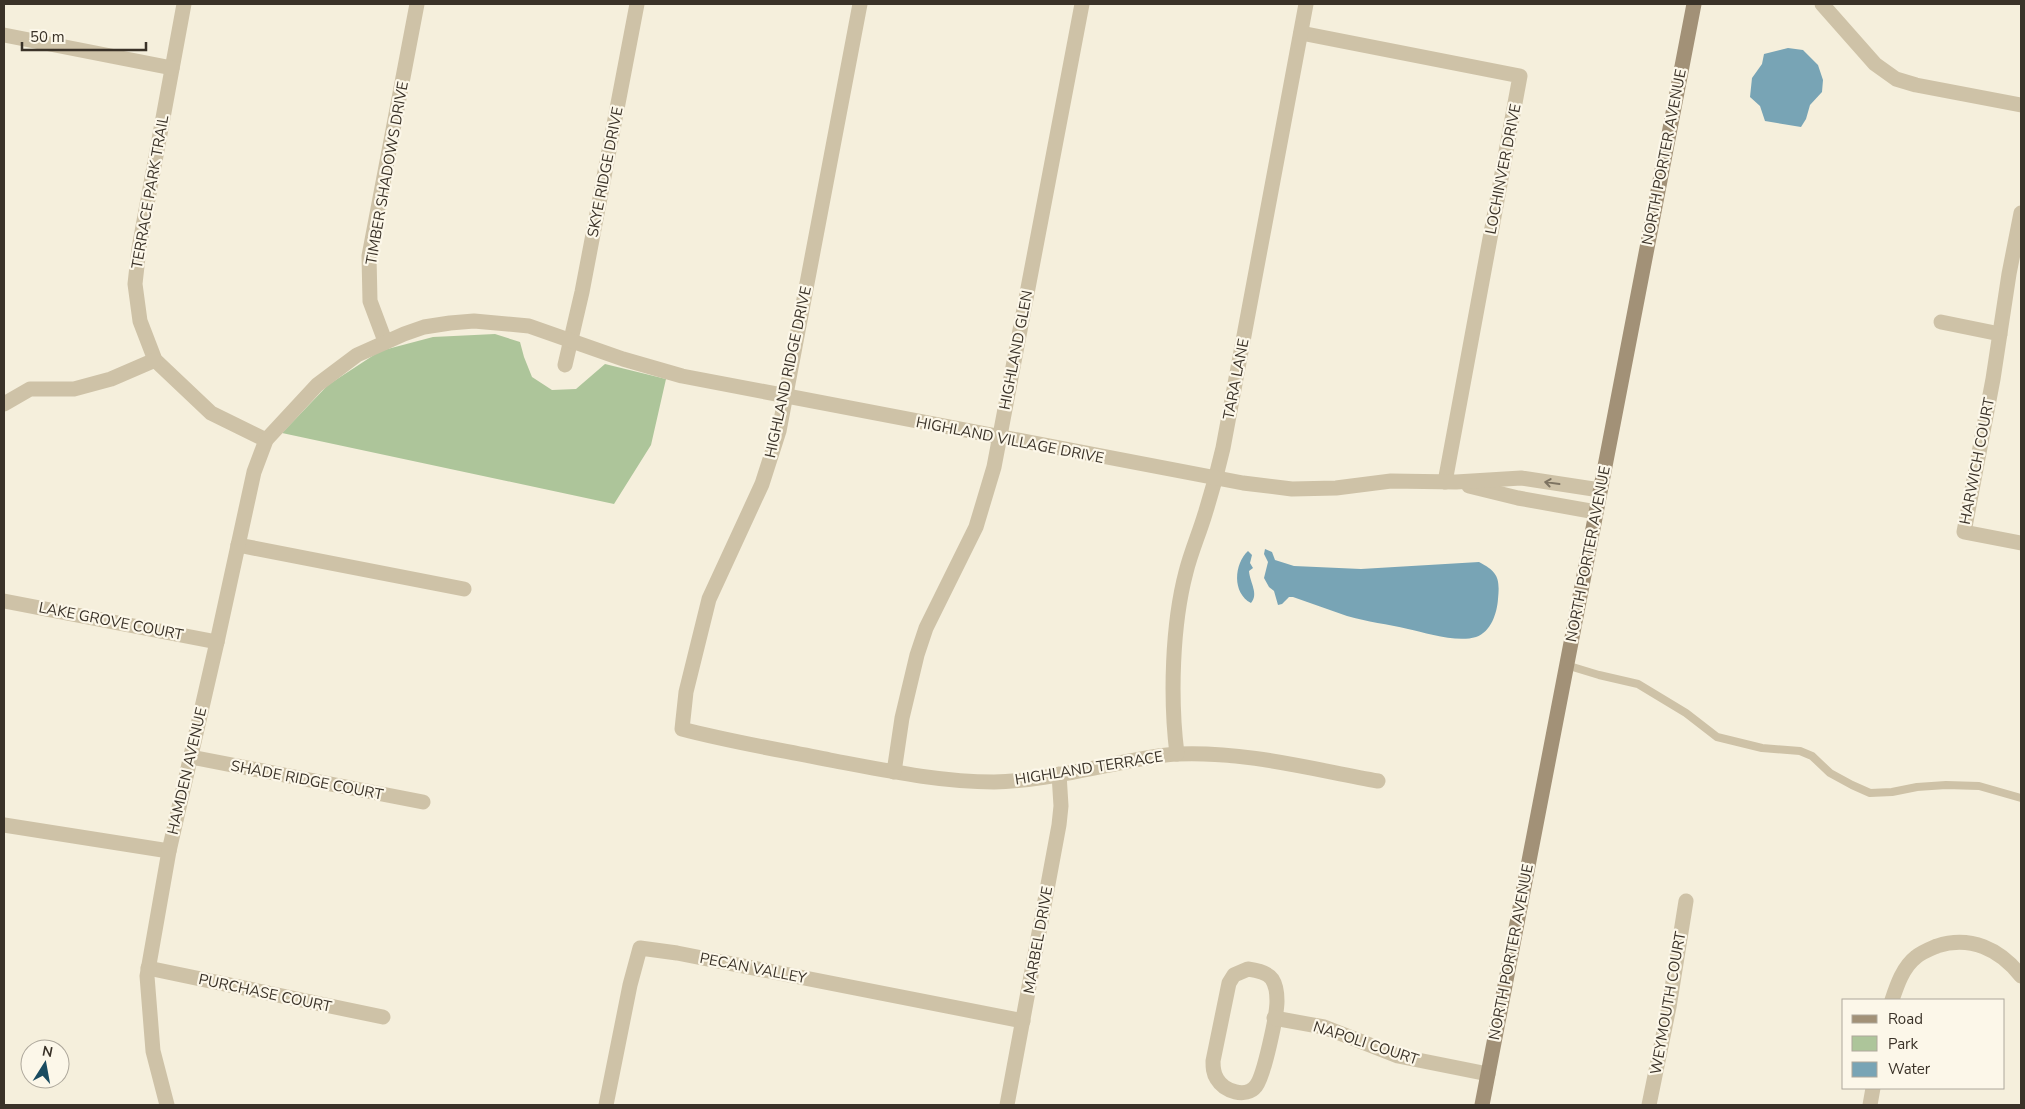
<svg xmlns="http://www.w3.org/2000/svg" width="2025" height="1109" font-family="'Nunito Sans',sans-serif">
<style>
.green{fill:#adc59a}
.water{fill:#78a4b5}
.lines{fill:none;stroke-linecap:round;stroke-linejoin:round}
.lane{stroke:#cec2a7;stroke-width:8}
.street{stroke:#cec2a7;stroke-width:15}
.secondary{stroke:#a29177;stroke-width:15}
.oneway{stroke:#7d7361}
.labels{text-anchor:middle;stroke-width:4.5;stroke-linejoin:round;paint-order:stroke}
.street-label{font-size:15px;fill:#3a3228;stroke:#fcf7e9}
</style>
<rect width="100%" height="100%" fill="#f5efdc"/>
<path class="green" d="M495,334L520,342L524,357L532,377L552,390L576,389L605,364L666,379L651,445L614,504L282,433L328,385L380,351L433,337Z"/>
<g class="water">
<path d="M1788,48L1803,50L1818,65L1823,80L1822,92L1810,105L1806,119L1801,127L1765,121L1760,106L1750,97L1752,78L1762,64L1764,54Z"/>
<path d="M1265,549L1272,552L1275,560L1294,566L1361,569L1479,562C1498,572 1500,578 1498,599C1497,613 1491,632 1476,637C1457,643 1426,633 1408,629C1388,624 1367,622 1347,616C1329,610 1311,603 1293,597H1289L1282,604L1278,605L1274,591L1269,587L1264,578L1268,562L1264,554Z"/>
<path d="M1248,551L1252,555L1250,563L1253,568L1249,571C1250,583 1259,594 1251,603C1232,593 1234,564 1248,551Z"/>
</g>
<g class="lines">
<path class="lane" d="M1566,665L1599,675L1638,684L1686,713L1717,737L1762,748L1800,751L1812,756L1830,773L1852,785L1870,793L1892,792L1917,787L1946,785L1979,786L2021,798"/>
<g class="street">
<path d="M184,4L139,248L135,284L140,321L155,360L211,413L266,440"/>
<path d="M860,4L779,431L762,484L709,599L686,692L682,729C731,742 781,750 830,760C884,770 939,782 994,782C1038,781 1081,770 1125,762C1142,759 1159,755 1177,754C1245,751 1311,769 1378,781"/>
<path d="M1822,4L1875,64L1896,79L1916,85L2021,105"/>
<path d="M1301,33L1520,76L1445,482"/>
<path d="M4,35L172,68"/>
<path d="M2021,213L2009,274L1993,379L1964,532L2021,543"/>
<path d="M1941,322L2000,334"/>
<path d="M385,341L370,301L369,256L417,4"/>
<path d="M565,365L582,292L637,4"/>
<path d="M4,404L30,389H74L111,379L155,360"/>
<path d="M1469,486L1518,498L1596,512"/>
<path d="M238,545L464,589"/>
<path d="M4,601L217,642"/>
<path d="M1177,754C1170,699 1172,625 1186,572C1191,552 1199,534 1205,514C1212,492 1218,470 1223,448L1306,4"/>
<path d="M191,757L423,802"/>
<path d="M894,772L902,718L917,655L926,628L976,527L994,467L1082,4"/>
<path d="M4,825L169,851"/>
<path d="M148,968L383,1017"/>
<path d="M1248,969C1256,970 1267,972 1272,979C1276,985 1277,994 1277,1001C1277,1015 1264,1076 1256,1086C1246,1099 1224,1091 1217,1079C1213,1073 1213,1067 1213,1061L1229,983L1234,975Z"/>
<path d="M1892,1000C1897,985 1903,967 1916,957C1922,952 1930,949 1937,946C1970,935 2000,949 2021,976"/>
<path d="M1274,1018L1324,1027L1398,1056L1488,1074"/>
<path d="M167,1105L153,1051L147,976L169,851L217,642L254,472L266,440L317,385L357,355L404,334L424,327L450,323L474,321L529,326L623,359L682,376L1243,483L1292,489L1336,488L1391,481L1456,482L1521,478L1600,490"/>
<path d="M606,1105L630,985L640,948L677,953L1023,1021"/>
<path d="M1007,1105L1059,825L1061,806L1059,774"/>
<path d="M1649,1105L1669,1007L1686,901"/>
<path d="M1870,1105L1873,1088"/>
</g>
<path class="secondary" d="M1482,1105L1694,4"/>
</g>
<defs><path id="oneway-shaft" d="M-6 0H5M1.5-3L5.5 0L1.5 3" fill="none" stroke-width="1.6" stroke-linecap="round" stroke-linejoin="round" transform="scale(1.25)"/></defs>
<use class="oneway" href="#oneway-shaft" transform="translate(1552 483) rotate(-172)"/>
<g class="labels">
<g class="street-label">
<text transform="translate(1664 157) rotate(-79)" y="5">NORTH PORTER AVENUE</text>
<text transform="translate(1503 169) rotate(-79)" y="5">LOCHINVER DRIVE</text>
<text transform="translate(605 172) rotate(-79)" y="5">SKYE RIDGE DRIVE</text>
<text transform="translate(387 173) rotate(-80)" y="5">TIMBER SHADOWS DRIVE</text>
<text transform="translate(150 192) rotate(-80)" y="5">TERRACE PARK TRAIL</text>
<text transform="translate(1016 350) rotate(-79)" y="5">HIGHLAND GLEN</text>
<text transform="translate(788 372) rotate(-78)" y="5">HIGHLAND RIDGE DRIVE</text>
<text transform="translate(1236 379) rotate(-79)" y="5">TARA LANE</text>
<text transform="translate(1010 440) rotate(11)" y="5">HIGHLAND VILLAGE DRIVE</text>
<text transform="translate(1977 461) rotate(-79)" y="5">HARWICH COURT</text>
<text transform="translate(1588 554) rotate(-79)" y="5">NORTH PORTER AVENUE</text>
<text transform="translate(111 621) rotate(11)" y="5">LAKE GROVE COURT</text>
<text transform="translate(1089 768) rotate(-9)" y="5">HIGHLAND TERRACE</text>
<text transform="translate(187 771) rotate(-77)" y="5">HAMDEN AVENUE</text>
<text transform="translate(307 780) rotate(11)" y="5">SHADE RIDGE COURT</text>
<text transform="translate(1038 940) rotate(-80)" y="5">MARBEL DRIVE</text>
<text transform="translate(1511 952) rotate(-79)" y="5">NORTH PORTER AVENUE</text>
<text transform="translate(753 968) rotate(11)" y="5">PECAN VALLEY</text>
<text transform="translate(265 993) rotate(12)" y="5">PURCHASE COURT</text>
<text transform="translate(1668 1003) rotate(-80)" y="5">WEYMOUTH COURT</text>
<text transform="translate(1366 1043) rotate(18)" y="5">NAPOLI COURT</text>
</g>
</g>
<rect width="2025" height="1109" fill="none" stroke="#3a3228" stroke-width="10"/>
<rect x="1842" y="999" width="162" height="90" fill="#fcf7e9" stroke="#aea89c"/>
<rect x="1852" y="1015" width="25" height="8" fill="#a29177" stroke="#aea89c"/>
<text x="1888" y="1024" font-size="15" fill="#3a3228">Road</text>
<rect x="1852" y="1036" width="25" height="15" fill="#adc59a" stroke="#aea89c"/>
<text x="1888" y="1049" font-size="15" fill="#3a3228">Park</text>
<rect x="1852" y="1062" width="25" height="15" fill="#78a4b5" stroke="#aea89c"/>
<text x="1888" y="1074" font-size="15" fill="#3a3228">Water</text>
<g transform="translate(45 1064) rotate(11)"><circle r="24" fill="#fcf7e9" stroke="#aea89c"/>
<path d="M0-4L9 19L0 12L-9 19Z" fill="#194b60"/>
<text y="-8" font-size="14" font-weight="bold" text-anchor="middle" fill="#3a3228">N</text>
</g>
<path d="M22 42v8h124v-8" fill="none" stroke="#3a3228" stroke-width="2.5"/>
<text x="30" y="42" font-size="15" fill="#3a3228" stroke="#fcf7e9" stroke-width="4" paint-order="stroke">50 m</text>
</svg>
